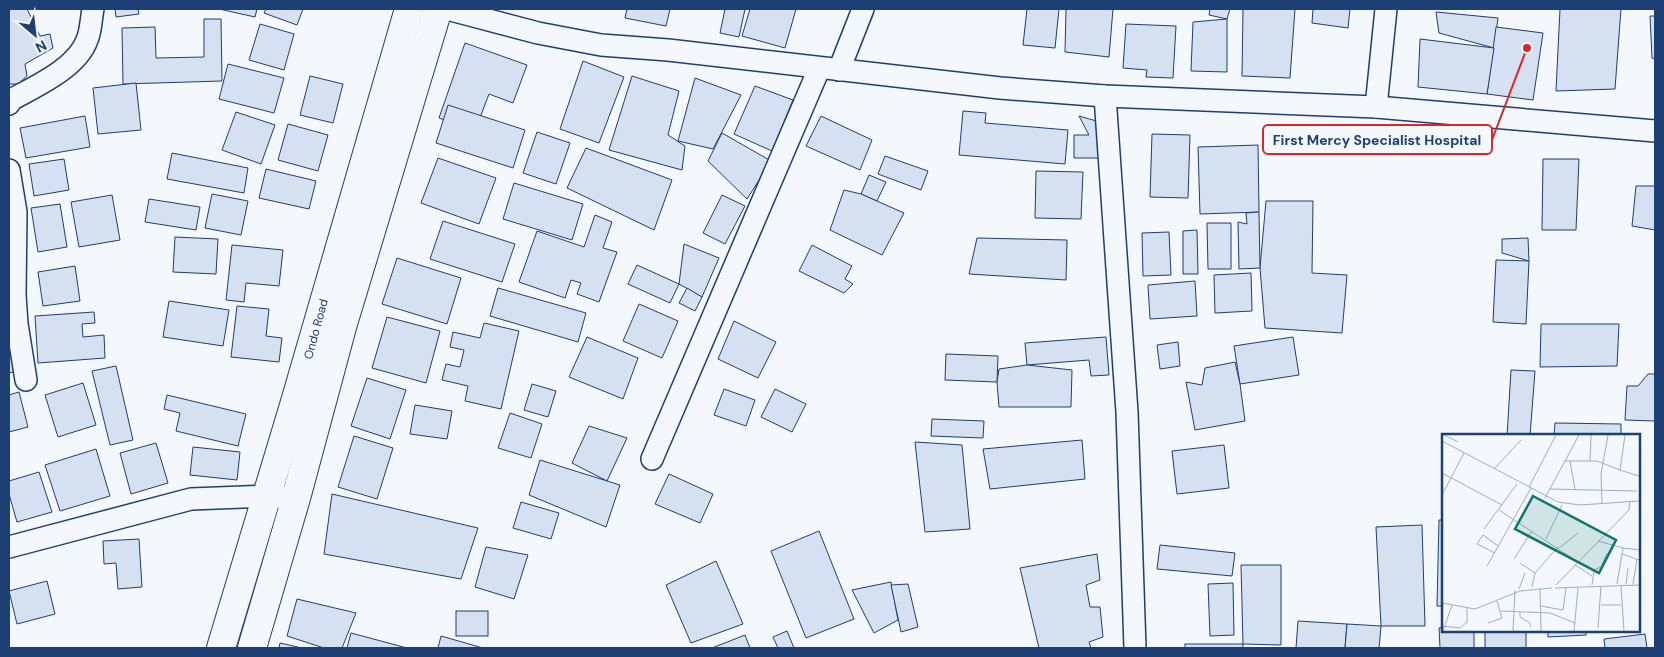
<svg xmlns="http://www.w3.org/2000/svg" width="1664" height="657" font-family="'DM Sans',sans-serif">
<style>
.building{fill:#d5e0f0;stroke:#1d3f73}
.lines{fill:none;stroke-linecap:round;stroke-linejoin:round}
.street-casing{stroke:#1d3f73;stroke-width:24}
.primary-casing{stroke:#1d3f73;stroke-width:30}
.street{stroke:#f4f7fb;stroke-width:21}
.primary{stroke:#f4f7fb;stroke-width:28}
.labels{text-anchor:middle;stroke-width:4;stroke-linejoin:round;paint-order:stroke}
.street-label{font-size:12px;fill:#1d3f73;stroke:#f4f7fb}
.inset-road{fill:none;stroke:#9eadc5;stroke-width:1}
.view{fill:#0f766e;fill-opacity:0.15;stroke:#0f766e;stroke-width:2.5}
.inset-edge{fill:none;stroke:#1d3f73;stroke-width:2.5}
.leader{fill:none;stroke:#d62828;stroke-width:2}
.callout-dot{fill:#d62828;stroke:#f4f7fb;stroke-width:2}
.callout{fill:#f4f7fb;stroke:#d62828;stroke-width:2}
.callout-label{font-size:14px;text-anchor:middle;font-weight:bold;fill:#1d3f73}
</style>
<rect width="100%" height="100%" fill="#f4f7fb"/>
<g class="building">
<path d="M9,9H27L40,36L50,34L53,48L25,64L27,76L18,84H9Z"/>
<path d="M115,9H138L139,14L116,17Z"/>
<path d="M219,9H257L255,17Z"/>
<path d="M266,9H303L297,25L264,13Z"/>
<path d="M627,9H670L666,26L625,18Z"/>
<path d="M725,9H745L739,37L720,33Z"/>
<path d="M750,9H796L785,48L742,36Z"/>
<path d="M1027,9H1059L1055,48L1023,45Z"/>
<path d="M1066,9H1113L1109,57L1065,52Z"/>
<path d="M1210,9H1230L1227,19L1209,15Z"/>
<path d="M1243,9H1295L1290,78L1242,76Z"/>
<path d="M1313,9H1350L1348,28L1312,23Z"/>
<path d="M1560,9H1621L1615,89L1556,91Z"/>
<path d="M1436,12L1498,18L1494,48L1439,33Z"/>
<path d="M1650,16H1655V59L1652,58Z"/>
<path d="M204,19H221L222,81L123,84L122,28L155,27L156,58L204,57Z"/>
<path d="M1227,19V72L1191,71L1193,22Z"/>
<path d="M260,24L294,34L284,70L249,60Z"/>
<path d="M1126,24L1176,26L1173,78L1146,77L1147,70L1123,68Z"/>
<path d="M1496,27L1543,33L1533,100L1487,94Z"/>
<path d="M1420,39L1494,48L1487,94L1418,87Z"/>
<path d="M465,43L527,65L513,103L489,94L475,131L439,118Z"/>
<path d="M583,61L624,77L599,143L560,129Z"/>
<path d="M228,64L284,78L274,113L219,99Z"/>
<path d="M310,76L343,84L333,123L300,115Z"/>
<path d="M632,76L679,91L668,135L685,146L682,170L609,150Z"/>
<path d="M695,78L741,95L713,149L678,141Z"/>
<path d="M136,83L141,130L98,134L93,88Z"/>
<path d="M755,86L793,100L772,151L734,134Z"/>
<path d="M448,105L525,130L513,168L436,143Z"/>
<path d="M963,111L986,113L985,123L1068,130L1065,164L959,155Z"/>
<path d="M236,112L275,125L261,164L222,150Z"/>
<path d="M85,116L90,147L26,158L20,128Z"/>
<path d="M821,116L872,140L860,170L806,146Z"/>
<path d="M1079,116L1100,122L1101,158H1074V135H1089Z"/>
<path d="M288,124L328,135L318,171L278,160Z"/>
<path d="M537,132L570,143L556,184L523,173Z"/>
<path d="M722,133L771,161L747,199L708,161Z"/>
<path d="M1152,134L1190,135L1188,198L1150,197Z"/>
<path d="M1258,145L1259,212L1200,214L1198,147Z"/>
<path d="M586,148L672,180L654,230L567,188Z"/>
<path d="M172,153L248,168L244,193L167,179Z"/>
<path d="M885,156L928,171L921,190L878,174Z"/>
<path d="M438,158L496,178L479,224L421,203Z"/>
<path d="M64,159L69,190L34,196L29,164Z"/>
<path d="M1543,159H1579L1576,230H1542Z"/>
<path d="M266,169L316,181L309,209L259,198Z"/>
<path d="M1036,171L1083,172L1081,219L1035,218Z"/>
<path d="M869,175L886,182L877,201L861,194Z"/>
<path d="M514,183L583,204L572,240L503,219Z"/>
<path d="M1636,186H1655V230L1632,226Z"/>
<path d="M844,190L861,194L904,213L882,255L830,230Z"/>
<path d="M212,194L248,201L241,235L205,228Z"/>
<path d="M112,195L120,240L79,247L71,202Z"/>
<path d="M722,195L745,206L725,244L703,233Z"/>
<path d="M149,199L200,207L196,230L145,222Z"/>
<path d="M1266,201H1313L1312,273L1347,275L1342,333L1265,328L1260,268Z"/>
<path d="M60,204L67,247L38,252L31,208Z"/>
<path d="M1259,212L1260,268L1239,269L1238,222L1247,224L1246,213Z"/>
<path d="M595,215L612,222L603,248L617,252L599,302L577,294L581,283L571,280L565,298L519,282L537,231L584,247Z"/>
<path d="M443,221L515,244L502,282L430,259Z"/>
<path d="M1207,223H1231V269H1208Z"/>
<path d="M1197,230L1198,274H1183V231Z"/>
<path d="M1169,232L1171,275L1143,276L1142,233Z"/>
<path d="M175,237L218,239L216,274L173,272Z"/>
<path d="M977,238L1067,240L1066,280L969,274Z"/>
<path d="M1528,238L1529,261L1502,253V239Z"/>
<path d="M684,244L719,258L702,297L679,284Z"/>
<path d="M232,245L283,250L279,286L246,283L244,302L226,300Z"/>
<path d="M812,245L852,266L845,279L853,284L844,293L799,271Z"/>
<path d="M397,258L461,278L447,324L382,304Z"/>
<path d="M1496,260L1529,261L1526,324L1493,322Z"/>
<path d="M637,265L679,284L670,303L628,284Z"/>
<path d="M75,266L80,301L43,306L38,272Z"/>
<path d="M1251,273L1252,311L1215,313L1214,275Z"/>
<path d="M1195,281L1197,316L1150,319L1148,285Z"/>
<path d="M498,288L586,313L578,342L490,316Z"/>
<path d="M687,288L702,297L695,311L679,303Z"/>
<path d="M169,301L229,310L223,346L163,337Z"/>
<path d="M639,304L678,321L662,358L623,341Z"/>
<path d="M237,306L269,309L266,336L282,338L279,362L231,357Z"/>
<path d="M94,312L95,323L82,324L83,337L104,335L105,358L38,363L35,316Z"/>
<path d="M387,317L440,331L426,383L372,368Z"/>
<path d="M734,321L776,342L758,378L718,359Z"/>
<path d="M484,323L519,331L501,409L465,401L468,386L442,380L446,364L460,367L464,350L450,347L453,332L480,338Z"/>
<path d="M1541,324H1619L1617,366L1540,367Z"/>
<path d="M9,328L17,371L9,373Z"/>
<path d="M587,337L638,358L623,399L569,377Z"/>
<path d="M1106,337L1109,375L1091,376L1089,360L1027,365L1025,343Z"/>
<path d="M1293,337L1299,375L1240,384L1234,346Z"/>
<path d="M1178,342L1180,366L1160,369L1157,345Z"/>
<path d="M946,354L998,356L997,382L945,380Z"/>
<path d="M1235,362L1240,384L1245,421L1195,430L1186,382L1202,385L1205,368Z"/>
<path d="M1027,365L1072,370L1071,407H999L997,382L999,369Z"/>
<path d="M116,366L133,440L110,445L92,371Z"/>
<path d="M1511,370L1535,371L1530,436H1507Z"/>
<path d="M1648,374H1655V421L1625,420L1627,386H1638Z"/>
<path d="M367,378L406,390L390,439L351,426Z"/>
<path d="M83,383L96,425L58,437L45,395Z"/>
<path d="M532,384L556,391L548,417L524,410Z"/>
<path d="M724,389L755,400L746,426L714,415Z"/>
<path d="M775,389L806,404L792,432L761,417Z"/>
<path d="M19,392L28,427L9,432V395Z"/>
<path d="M167,395L246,414L238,446L176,431L180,413L164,409Z"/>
<path d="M415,405L452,411L447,439L410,434Z"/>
<path d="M510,413L542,424L531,458L498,448Z"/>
<path d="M932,419L984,421L983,438L931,436Z"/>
<path d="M1555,423L1621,424V436H1554Z"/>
<path d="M589,426L627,438L607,481L572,463Z"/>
<path d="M354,436L393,448L377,499L338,487Z"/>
<path d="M1082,440L1085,479L990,489L983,449Z"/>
<path d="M915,442L962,445L970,529L925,532Z"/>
<path d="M156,443L168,483L131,494L120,453Z"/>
<path d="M1224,445L1229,488L1177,494L1172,451Z"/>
<path d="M193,447L240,452L237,480L190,475Z"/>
<path d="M96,449L110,496L60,511L45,465Z"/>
<path d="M540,460L620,485L606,527L529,495Z"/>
<path d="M39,472L52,512L17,522L9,494V481Z"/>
<path d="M669,474L713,494L700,523L655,504Z"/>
<path d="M332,494L478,528L461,579L324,554Z"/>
<path d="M521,502L559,513L551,539L513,528Z"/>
<path d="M1439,520H1443V606H1437Z"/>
<path d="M1422,525L1425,626H1381L1376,527Z"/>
<path d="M819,531L854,619L806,638L771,551Z"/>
<path d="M139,539L142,587L118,589L116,563L104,564L103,541Z"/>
<path d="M1160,545L1235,553L1232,576L1157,569Z"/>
<path d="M486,547L528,555L514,599L475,587Z"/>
<path d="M1097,554L1100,580L1086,585L1090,607H1100L1103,637L1089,642L1091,648H1039L1020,568Z"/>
<path d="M716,561L743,624L691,643L666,585Z"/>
<path d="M1241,565H1281V645L1243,644Z"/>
<path d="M47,581L55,614L17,624L9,591Z"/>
<path d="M891,582L898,620L874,633L852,590Z"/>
<path d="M1233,583L1234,635L1210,636L1208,584Z"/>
<path d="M908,584L918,627L901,632L891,585Z"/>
<path d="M297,599L356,613L342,648H324L287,636Z"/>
<rect x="456" y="611" width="32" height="25"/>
<path d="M1298,621L1347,624L1345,648H1296Z"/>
<path d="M1347,624L1381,626L1379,648H1345Z"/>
<path d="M1443,627V631H1474V648H1440L1439,628Z"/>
<path d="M787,631L794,648H778L773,637Z"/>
<rect x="1485" y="631" width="41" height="17"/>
<path d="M1548,631H1586V635L1548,637Z"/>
<path d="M351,633L407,648H347Z"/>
<path d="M1645,634L1647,648H1605L1604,639Z"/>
<path d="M745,635L750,648H712Z"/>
<path d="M441,636L483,648H438Z"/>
<path d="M280,643L302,648H279Z"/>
<rect x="1185" y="644" width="58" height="4"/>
</g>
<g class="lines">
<defs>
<g id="street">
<path d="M447,9L538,33L601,45L668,50L1000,88L1105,96L1376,107L1655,131"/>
<path d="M839,70L863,9"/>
<path d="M1105,96L1127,412L1135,648"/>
<path d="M9,104L11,100C36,86 77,68 87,40C91,31 91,19 93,9"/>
<path d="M1376,107L1386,9"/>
<path d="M9,170L16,212L15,295L17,324L26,380"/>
<path d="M652,459L819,69"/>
<path d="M9,547L191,499L266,496L296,498"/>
</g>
<g id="primary">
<path d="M221,648L295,402L409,9"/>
<path d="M252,648L296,498L342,327L438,9"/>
</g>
</defs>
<use href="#street" class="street-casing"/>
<use href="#primary" class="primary-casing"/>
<use href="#street" class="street"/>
<use href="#primary" class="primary"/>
</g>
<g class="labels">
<g class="street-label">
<text transform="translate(316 329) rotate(-75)" y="4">Ondo Road</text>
</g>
</g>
<g transform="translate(1442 434)">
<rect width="198" height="198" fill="#f4f7fb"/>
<path class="inset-road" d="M2,1L16,8M183,1L178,36L197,42M0,7L116,68L138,71L197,67M122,27H155L178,36M128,27L133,55M148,27L149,1M53,34L79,6M0,39L60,71M87,53L114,1M108,55L195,57M0,61L22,19M103,64L137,1M160,69L159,40L166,1M57,76L136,128M42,95L75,50M104,105L120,71M156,107L181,114M117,114L136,99M53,119L35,110L41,101L56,112M180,120L181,114L197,116M72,125L90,97M78,129L93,139M133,131L150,142M45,132L89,54M175,150L180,120L197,126M184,150L186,134M191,150L195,125M114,151L187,76L188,68M150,151L152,136L159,133L165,119M179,152L182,197M90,153L93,139L116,113M113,154L197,151M77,155L83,139M98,155L99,197M0,169L33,175L78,157L110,154M159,171H179M99,172L121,176L124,154M59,177L108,179L133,189M78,178V183L88,189L89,193M46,189L60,184L55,167M0,192L18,194L25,188V174M156,194L159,152M1,197L10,171M71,197L73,156M132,197L136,154"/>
<path class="view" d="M91,62L174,106L157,139L73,95Z"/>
<rect width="198" height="198" class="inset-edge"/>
</g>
<path class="leader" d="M1527 48L1492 140"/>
<circle class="callout-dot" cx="1527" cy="48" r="5"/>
<rect class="callout" x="1263" y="125" width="229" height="29" rx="5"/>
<g class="callout-label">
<text x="1377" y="145">First Mercy Specialist Hospital</text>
</g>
<rect width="1664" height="657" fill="none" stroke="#1d3f73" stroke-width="20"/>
<g transform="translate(35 35) rotate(152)" stroke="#f4f7fb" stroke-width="4" paint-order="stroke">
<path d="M0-4L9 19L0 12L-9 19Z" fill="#1d3f73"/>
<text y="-8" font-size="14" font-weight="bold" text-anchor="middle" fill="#1d3f73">N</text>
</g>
</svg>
